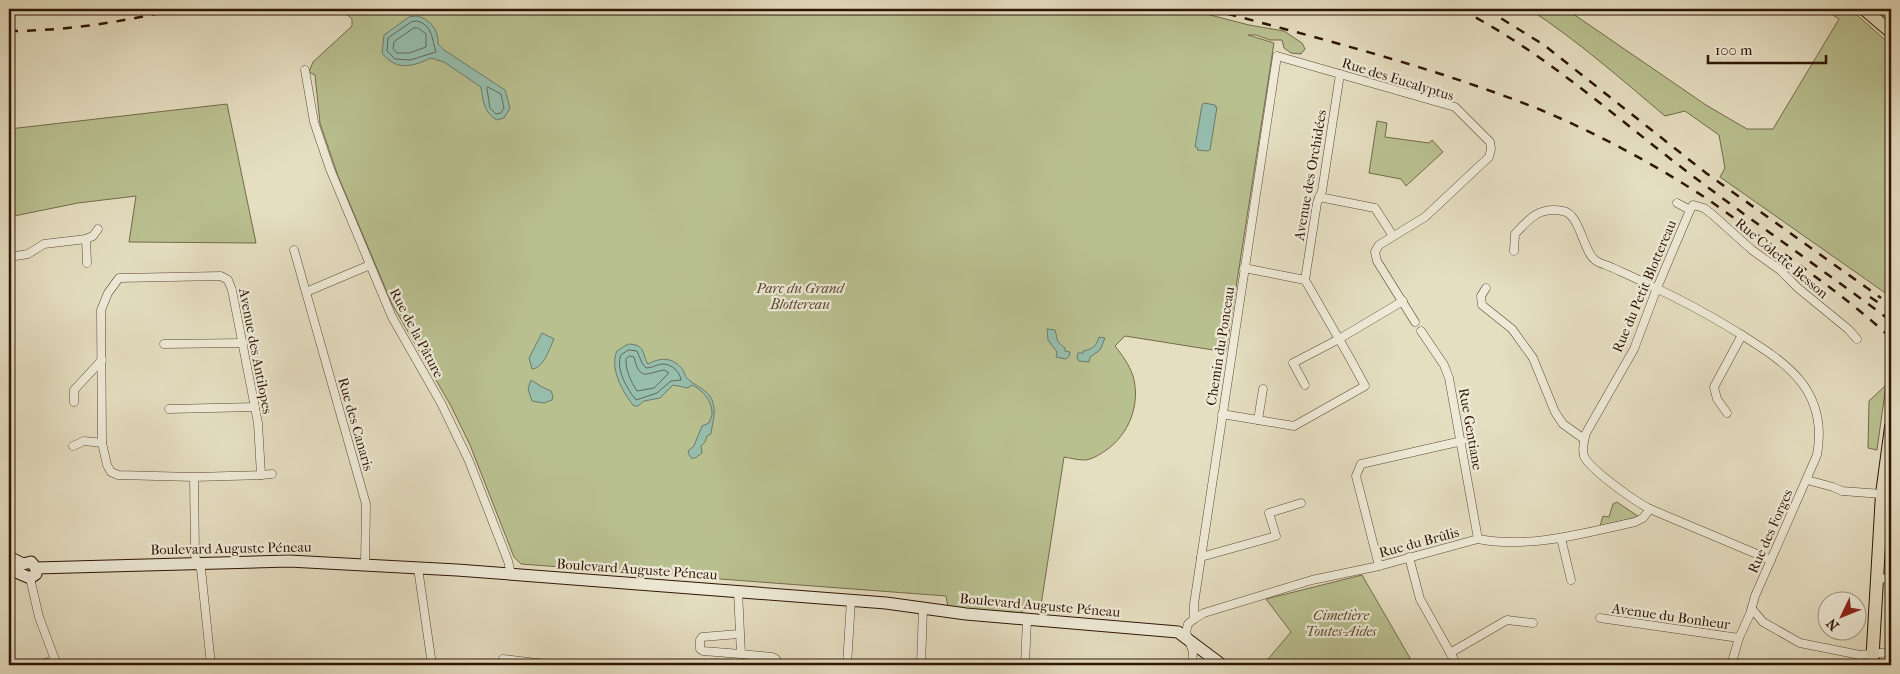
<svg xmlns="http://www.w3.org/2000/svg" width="1900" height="674" font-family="'IM FELL French Canon',serif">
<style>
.green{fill:#b9c090;stroke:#746a4a}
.water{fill:#97bdad;stroke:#6d7a6a}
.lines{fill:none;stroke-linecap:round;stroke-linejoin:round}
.shore{stroke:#636959;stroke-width:1}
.street-casing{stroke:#5c4734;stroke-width:9}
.secondary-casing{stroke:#2f1505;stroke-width:13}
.primary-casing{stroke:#2f1505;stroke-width:14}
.street{stroke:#eeead7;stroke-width:8}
.secondary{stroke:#eeead7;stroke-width:11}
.primary{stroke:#e5dec1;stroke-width:12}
.rail{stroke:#2f1505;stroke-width:2.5;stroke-dasharray:9 9;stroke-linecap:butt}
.labels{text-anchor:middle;stroke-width:4.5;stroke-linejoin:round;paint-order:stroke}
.street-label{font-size:14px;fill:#2f1505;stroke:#eeead7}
.park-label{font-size:14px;font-style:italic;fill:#58482f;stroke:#eeead7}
</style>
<rect width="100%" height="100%" fill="#e5dec1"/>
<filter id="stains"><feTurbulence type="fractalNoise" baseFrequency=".004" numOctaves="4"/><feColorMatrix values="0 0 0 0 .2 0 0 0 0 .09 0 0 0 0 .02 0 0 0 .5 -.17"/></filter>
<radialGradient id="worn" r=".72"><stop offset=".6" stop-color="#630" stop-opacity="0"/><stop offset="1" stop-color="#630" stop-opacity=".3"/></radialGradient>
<g class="green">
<path d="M329,9H1187L1249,25L1284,31L1302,43L1305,49L1301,54L1291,53L1284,48L1282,40H1270L1256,35H1248L1274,43L1226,352L1125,336L1115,346C1122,355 1129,364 1133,376C1141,404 1129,435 1105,451C1099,455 1091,460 1084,460C1078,460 1070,458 1064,457L1041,605L1029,603L1025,604L1022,613L948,608L946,596L521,564L514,557L470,445L451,406L392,304L338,176L320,123L315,75L309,72L313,62L352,26V19L344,12Z"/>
<path d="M1529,9H1566L1706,105L1747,129H1773L1839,19L1823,9H1850L1891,45V297L1720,177L1725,168L1719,135L1685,111L1665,116C1621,79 1577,40 1529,9Z"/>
<path d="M227,104L256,243L129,242L136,196L78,203L9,217V129Z"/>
<path d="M1377,121L1387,123L1385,137L1429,143L1432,140L1443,152L1406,186L1401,179L1369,173Z"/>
<path d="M1886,385L1877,450L1868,448L1869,401Z"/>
<path d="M1617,502L1639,517L1600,526L1603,516L1609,517L1613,504Z"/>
<path d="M1362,575L1414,665H1263L1291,632L1266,599Z"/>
</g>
<g class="water">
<path d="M416,16C430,18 439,31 438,44L444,50L505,90L510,108L504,118L497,120C484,113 483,101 481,87L444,62L431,58C412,67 396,71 382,53L384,35L409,17Z"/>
<path d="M1204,103L1215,105V107H1217L1210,150L1208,151L1197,150L1198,148L1195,147L1202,105Z"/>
<path d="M1047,329L1055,330L1058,342L1065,348V351L1070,352L1069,356L1066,359L1056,357L1057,352L1048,340Z"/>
<path d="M542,333L554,339C549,349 544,368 532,369L529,358Z"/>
<path d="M1099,337L1105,338L1100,350L1090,357L1089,362L1079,361L1077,358L1078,353H1083V351C1092,350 1097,345 1099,337Z"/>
<path d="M628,344C646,345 641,352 648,364C661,357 673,357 683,370C685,374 685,377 689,380C697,387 707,389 712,400C717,412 712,423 711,434L707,436L705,442L701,446L702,453L695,458H691L688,453L689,450L694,446L702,426L709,423C710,420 711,418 712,415C713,402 703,390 692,385L688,388L673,385L660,398L644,401L638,406H634C623,393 609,368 617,351Z"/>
<path d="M531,380L542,387L551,391L553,396L552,400L544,403L532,401L528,389Z"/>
</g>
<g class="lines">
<g class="shore">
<path d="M417,21C433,25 432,40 436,52L410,60L395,59L387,51L388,38L411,22Z"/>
<path d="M414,28H418L426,34V47L409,53H397L393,49L394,42Z"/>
<path d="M488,87L501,94L504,108L501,113L496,114L490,108L487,89Z"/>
<path d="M629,350L637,351L642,363L646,368C653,368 657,364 663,364C672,364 680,372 681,380L671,381L657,393L636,400C627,389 615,368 621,355Z"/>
<path d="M630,356L634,357C640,382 646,373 664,370L668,372V374L654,388L637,391C631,382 625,369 626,359Z"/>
</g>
<defs>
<g id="street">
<path d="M305,70L314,122L330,169L392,317L441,403L469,461L508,561L511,574"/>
<path d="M1319,197L1375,208L1393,236"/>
<path d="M1690,210L1693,205L1704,208L1713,215L1752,250L1780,270L1798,288L1848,329L1857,339"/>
<path d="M294,250L366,504L365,565"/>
<path d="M1514,251L1515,234C1529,219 1539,206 1563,211C1580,214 1583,251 1595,260C1600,264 1607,265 1613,268C1624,273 1636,278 1647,284C1678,298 1708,314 1737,332C1785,362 1829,389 1817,455L1755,596L1750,614L1739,638L1731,665"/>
<path d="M9,257L28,254L44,244L86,239"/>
<path d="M87,263L86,239L93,236L98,229"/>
<path d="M1244,268L1305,280L1351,360"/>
<path d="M1305,280L1317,203L1322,191L1340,74"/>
<path d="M1486,288L1481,296L1482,305L1512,329L1533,358L1555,412L1563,424L1584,439"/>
<path d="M306,292L370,265"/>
<path d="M1421,331L1444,365L1449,378L1478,539"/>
<path d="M164,344L243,343"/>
<path d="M1305,385L1293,363L1339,339L1403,301"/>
<path d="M74,402V390L102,360"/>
<path d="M169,409L255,407"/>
<path d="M1727,413L1717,399L1714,387L1742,335"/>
<path d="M1222,414L1294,426L1365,386L1352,362"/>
<path d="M1258,420L1263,389"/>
<path d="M73,446L84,441L102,443"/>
<path d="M261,475L272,474"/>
<path d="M194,477L261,475L258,423L232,290L228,280L221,276L119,278L108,293L101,310L102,443L107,465L111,472L118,475L194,477L195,555L197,563L201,569L211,665"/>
<path d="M1807,480L1833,487L1842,491L1882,494"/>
<path d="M1650,509C1636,502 1589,469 1584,456C1582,449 1584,440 1586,433L1634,349L1657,288L1690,210L1677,203"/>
<path d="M1561,538L1571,580"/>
<path d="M1201,557L1276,536L1269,513L1301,503"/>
<path d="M1409,557L1420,599L1457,665"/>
<path d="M1379,566L1356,476L1361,464L1462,441"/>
<path d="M418,568L432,665"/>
<path d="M30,578L39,617L57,665"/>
<path d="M1877,579L1891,578"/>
<path d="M738,591L741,654L772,657L776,659L778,665"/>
<path d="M1752,609L1763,622L1800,643L1860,655L1891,652"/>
<path d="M1600,618L1739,638"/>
<path d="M1194,619L1204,613L1312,580L1379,566L1478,539C1530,549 1584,533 1635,522L1643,518L1650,509L1771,560"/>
<path d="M739,634L702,637L700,640V649L703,651L741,654"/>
<path d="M1450,653L1507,620L1533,623"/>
<path d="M503,659L554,665"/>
<path d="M37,665L55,660"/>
<path d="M847,665L851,600"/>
<path d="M921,665L923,608"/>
<path d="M1025,665L1027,619"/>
<path d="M1192,665L1193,652L1186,632L1188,624L1194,619V604L1277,56L1455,107L1490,142L1491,149L1489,157L1425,217L1379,245L1375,252L1377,261L1415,322"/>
</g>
<g id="secondary">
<path d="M9,557L23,564L31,562L36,568L289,561L457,570L886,603L966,614L1178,632L1222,665"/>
<path d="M9,569L30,578L36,574V568"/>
</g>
<g id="primary">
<path d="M1864,9L1891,32"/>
<path d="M1872,665L1882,494L1891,427"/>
</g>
</defs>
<use href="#street" class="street-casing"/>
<use href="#secondary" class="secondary-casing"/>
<use href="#primary" class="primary-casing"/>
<use href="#street" class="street"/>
<use href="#secondary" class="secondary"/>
<use href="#primary" class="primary"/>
<g class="rail">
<path d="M1210,9C1321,39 1434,67 1541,110C1591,131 1641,157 1687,186C1715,203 1740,223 1766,241C1809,272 1852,302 1891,338"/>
<path d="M1460,9C1543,52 1608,111 1681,167C1750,220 1822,269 1891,321"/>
<path d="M1486,9L1544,45L1706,173L1881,298"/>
<path d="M9,31C66,31 122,22 177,9"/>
<path d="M1870,297L1891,311"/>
<path d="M1888,665H1891"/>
</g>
</g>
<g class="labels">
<g class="street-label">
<text transform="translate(1398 79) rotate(17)" y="5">Rue des Eucalyptus</text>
<text transform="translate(1310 175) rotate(-80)" y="5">Avenue des Orchidées</text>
<text transform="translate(1782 258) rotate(40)" y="5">Rue Colette Besson</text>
<text transform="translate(1644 286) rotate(-67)" y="5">Rue du Petit Blottereau</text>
<text transform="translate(417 333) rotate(62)" y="5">Rue de la Pâture</text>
<text transform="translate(1220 346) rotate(-81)" y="5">Chemin du Ponceau</text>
<text transform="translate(256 351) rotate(79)" y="5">Avenue des Antilopes</text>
<text transform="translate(356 424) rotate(74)" y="5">Rue des Canaris</text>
<text transform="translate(1471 429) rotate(80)" y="5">Rue Gentiane</text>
<text transform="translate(1770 531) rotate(-66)" y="5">Rue des Forges</text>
<text transform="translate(1419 542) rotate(-15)" y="5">Rue du Brûlis</text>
<text transform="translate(231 548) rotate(-1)" y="5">Boulevard Auguste Péneau</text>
<text transform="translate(637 569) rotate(4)" y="5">Boulevard Auguste Péneau</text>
<text transform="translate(1040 605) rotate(5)" y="5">Boulevard Auguste Péneau</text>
<text transform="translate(1671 616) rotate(8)" y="5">Avenue du Bonheur</text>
</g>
<g class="park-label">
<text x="800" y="293">Parc du Grand<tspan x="800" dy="16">Blottereau</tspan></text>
<text x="1341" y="620">Cimetière<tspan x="1341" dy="16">Toutes-Aides</tspan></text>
</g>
</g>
<rect width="1900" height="674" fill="none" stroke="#e5dec1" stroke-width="30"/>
<rect x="10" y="10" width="1880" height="654" fill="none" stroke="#2f1505" stroke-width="2.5"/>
<rect x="15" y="15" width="1870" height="644" fill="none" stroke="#2f1505"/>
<g transform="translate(1842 616) rotate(227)"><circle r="24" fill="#eeead7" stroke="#a29583"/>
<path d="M0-4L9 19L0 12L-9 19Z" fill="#8f2418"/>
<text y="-8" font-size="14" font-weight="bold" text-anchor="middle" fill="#2f1505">N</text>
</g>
<path d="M1708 55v8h118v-8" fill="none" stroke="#2f1505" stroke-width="2.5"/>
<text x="1715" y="55" font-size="15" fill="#2f1505" stroke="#eeead7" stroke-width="4" paint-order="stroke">100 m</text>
<rect width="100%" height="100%" filter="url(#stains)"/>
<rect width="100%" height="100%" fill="url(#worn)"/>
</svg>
